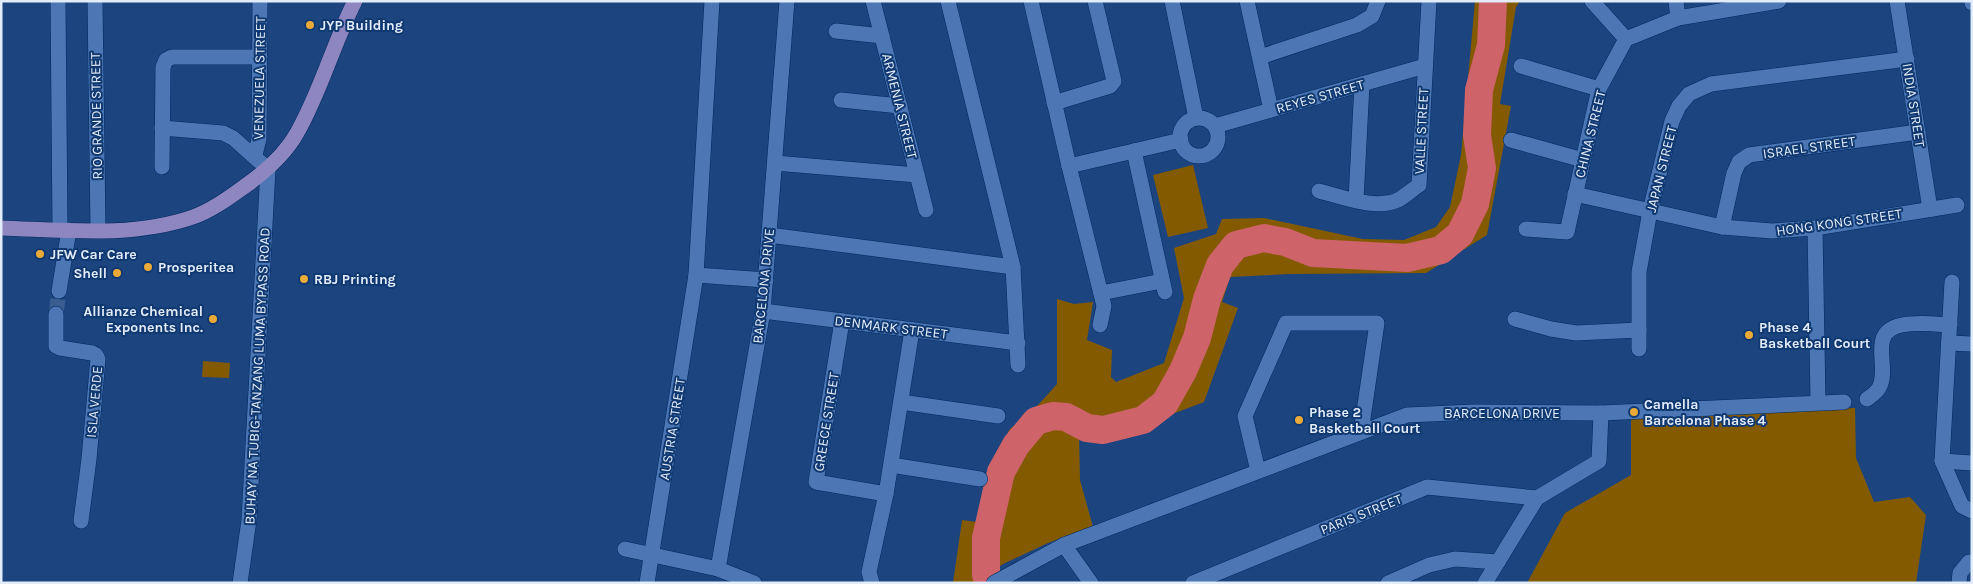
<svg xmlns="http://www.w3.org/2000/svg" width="1973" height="584" font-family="Karla,sans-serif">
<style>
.green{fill:#845a01}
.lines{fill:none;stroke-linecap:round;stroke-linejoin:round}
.river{stroke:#ce636a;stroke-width:28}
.minor-tunnel{stroke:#3a5d91;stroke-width:15;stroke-dasharray:15 8;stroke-linecap:butt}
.minor-casing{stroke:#002960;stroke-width:16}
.major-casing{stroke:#002960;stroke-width:16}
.minor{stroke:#4c77b4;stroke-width:15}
.major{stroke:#8e86c0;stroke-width:15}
.poi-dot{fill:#eaaa38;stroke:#103972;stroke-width:2}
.labels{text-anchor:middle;stroke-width:4;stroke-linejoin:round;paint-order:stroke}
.poi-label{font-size:14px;font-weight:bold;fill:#e3ecfa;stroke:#103972;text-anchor:start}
.street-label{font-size:14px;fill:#e3ecfa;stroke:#103972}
</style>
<rect width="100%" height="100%" fill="#1c447e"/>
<g class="green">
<path d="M1475,1H1520L1516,7L1500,104L1511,106L1487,235L1426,273L1290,274L1230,277L1222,302L1238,308L1204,402L1141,426L1104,436L1079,434L1080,480L1093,527L1048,543L1005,563L972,583H953L962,520L977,522L1009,430L1039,404L1057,384V299L1074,304L1093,302L1087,340L1112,350L1111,377L1116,382L1164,363L1184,298L1174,248L1216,234L1222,219L1264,218L1363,239L1404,240L1436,227L1450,207L1461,155Z"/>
<path d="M1193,165L1208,228L1168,237L1153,175Z"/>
<path d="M203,361L230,363L229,378L202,377Z"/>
<path d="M1855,408L1856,458L1874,502L1910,497L1926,515L1916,583H1527L1565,513L1631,475V417Z"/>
</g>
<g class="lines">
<path class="river" d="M990,583L986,575V538L1001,472L1016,445L1036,421L1053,416L1066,417L1087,428L1103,430L1143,420L1165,403L1183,371L1197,338L1207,299L1220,265L1236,245L1264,238L1285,242L1313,253L1407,258L1441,250L1460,234L1475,204L1482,168L1477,135L1479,90L1491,45L1493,1"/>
<path class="minor-tunnel" d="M56,314L59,291"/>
<defs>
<g id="minor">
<path d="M58,1L60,230"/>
<path d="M95,1L98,230"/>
<path d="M873,1L926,210"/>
<path d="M948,1L1013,267L1018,365"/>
<path d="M1031,1L1069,166L1104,306L1100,325"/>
<path d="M1172,1L1196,118"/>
<path d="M1247,1L1271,110"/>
<path d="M1592,1L1626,39"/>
<path d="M1676,1L1678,18"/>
<path d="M1897,1L1930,209"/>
<path d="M1972,1V3"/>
<path d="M836,31L882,36"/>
<path d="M1260,57L1357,25L1372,16L1378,1"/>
<path d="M1521,66L1599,89"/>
<path d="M841,100L900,106"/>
<path d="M1054,103L1110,86L1114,81L1095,1"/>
<circle cx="1199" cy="137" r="19"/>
<path d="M1215,126L1425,66"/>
<path d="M162,128L223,133L233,138L268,169L249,520L240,583"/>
<path d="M1511,140L1583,160"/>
<path d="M1134,151L1165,292"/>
<path d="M255,155L259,139L260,1"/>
<path d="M775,163L917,175"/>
<path d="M1069,166L1181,140"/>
<path d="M162,167L163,67L166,60L172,57H260"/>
<path d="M1319,191C1343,197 1377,211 1400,199C1406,195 1413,189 1419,185L1429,1"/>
<path d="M1575,194L1722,227L1772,231L1815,228L1957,205"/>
<path d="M1356,200L1362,84"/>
<path d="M1722,227L1734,173L1739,162L1749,155L1918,132"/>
<path d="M1815,228L1818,402"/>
<path d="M1526,229L1567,232L1599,89L1626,39L1678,18L1779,1"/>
<path d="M769,235L1013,267"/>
<path d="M696,275L766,280"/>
<path d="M1952,282L1942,461L1962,506L1972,511"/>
<path d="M59,291L69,230"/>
<path d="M1101,293L1162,281"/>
<path d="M763,311L1018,343"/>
<path d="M56,314V346L60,348L92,353L96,355L98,359L89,459L81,521"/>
<path d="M1515,319L1551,329L1576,333L1639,330"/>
<path d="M842,321L816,482L886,494"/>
<path d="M1949,343L1972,344"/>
<path d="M1639,349V272L1650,211L1672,121L1679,106L1689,94L1711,84L1907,59"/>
<path d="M1867,399C1871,396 1877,392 1879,388C1891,367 1866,332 1902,325C1918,322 1934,324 1950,325"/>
<path d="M901,402L998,416"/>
<path d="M1942,461L1972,463"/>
<path d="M891,465L980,479"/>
<path d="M1258,471L1245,416L1286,323H1377L1361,432"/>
<path d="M1064,545L1091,583"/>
<path d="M625,549L718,569L754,583"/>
<path d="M718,569L763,311L787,1"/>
<path d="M647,583L696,275L712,1"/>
<path d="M872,583L869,572L886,494L912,330"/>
<path d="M994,583L1064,545L1407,415L1474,412L1601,413L1844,402"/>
<path d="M1193,583L1427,487L1537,498"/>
<path d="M1388,583L1429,565L1455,559L1498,562"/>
<path d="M1485,583L1537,498L1599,461L1601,413"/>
<path d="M1959,583L1960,573L1969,562H1972"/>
</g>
<path id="major" d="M1,228C64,230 132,238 193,217C213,210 231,196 248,184C267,170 286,153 297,133C321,91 333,44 355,1"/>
</defs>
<use href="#minor" class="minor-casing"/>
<use href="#major" class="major-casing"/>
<use href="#minor" class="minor"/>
<use href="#major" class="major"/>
</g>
<g class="poi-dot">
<circle cx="310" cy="25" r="5"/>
<circle cx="40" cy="254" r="5"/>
<circle cx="148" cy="267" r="5"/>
<circle cx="117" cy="273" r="5"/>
<circle cx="304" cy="279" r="5"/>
<circle cx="213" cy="319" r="5"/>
<circle cx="1749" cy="335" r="5"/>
<circle cx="1634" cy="412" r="5"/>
<circle cx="1299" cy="420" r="5"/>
</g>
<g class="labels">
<g class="poi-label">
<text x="320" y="30">JYP Building</text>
<text x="50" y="259">JFW Car Care</text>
<text x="158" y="272">Prosperitea</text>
<text x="107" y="278" text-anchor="end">Shell</text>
<text x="314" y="284">RBJ Printing</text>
<text x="203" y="316" text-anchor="end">Allianze Chemical<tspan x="203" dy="16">Exponents Inc.</tspan></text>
<text x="1759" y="332">Phase 4<tspan x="1759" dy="16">Basketball Court</tspan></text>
<text x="1644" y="409">Camella<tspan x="1644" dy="16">Barcelona Phase 4</tspan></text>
<text x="1309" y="417">Phase 2<tspan x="1309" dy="16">Basketball Court</tspan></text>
</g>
<g class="street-label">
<text transform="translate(259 78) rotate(-89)" y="5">VENEZUELA STREET</text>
<text transform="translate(1320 96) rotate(-16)" y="5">REYES STREET</text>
<text transform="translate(1914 105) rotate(81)" y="5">INDIA STREET</text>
<text transform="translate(900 106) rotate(76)" y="5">ARMENIA STREET</text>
<text transform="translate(96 116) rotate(-91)" y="5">RIO GRANDE STREET</text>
<text transform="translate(1421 131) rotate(-87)" y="5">VALLE STREET</text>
<text transform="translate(1590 134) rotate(-76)" y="5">CHINA STREET</text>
<text transform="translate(1809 147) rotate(-8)" y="5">ISRAEL STREET</text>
<text transform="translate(1661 169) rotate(-76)" y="5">JAPAN STREET</text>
<text transform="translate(1839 222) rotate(-8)" y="5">HONG KONG STREET</text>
<text transform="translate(763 286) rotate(-84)" y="5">BARCELONA DRIVE</text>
<text transform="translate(891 327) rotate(7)" y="5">DENMARK STREET</text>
<text transform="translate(257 376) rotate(-87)" y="5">BUHAY NA TUBIG-TANZANG LUMA BYPASS ROAD</text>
<text transform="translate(94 402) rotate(-85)" y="5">ISLA VERDE</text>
<text x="1502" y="418">BARCELONA DRIVE</text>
<text transform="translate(826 422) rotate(-81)" y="5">GREECE STREET</text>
<text transform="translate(672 429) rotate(-81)" y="5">AUSTRIA STREET</text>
<text transform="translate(1361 514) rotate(-22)" y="5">PARIS STREET</text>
</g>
</g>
<rect width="1973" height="584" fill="none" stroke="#e3ecfa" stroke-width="5"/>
</svg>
